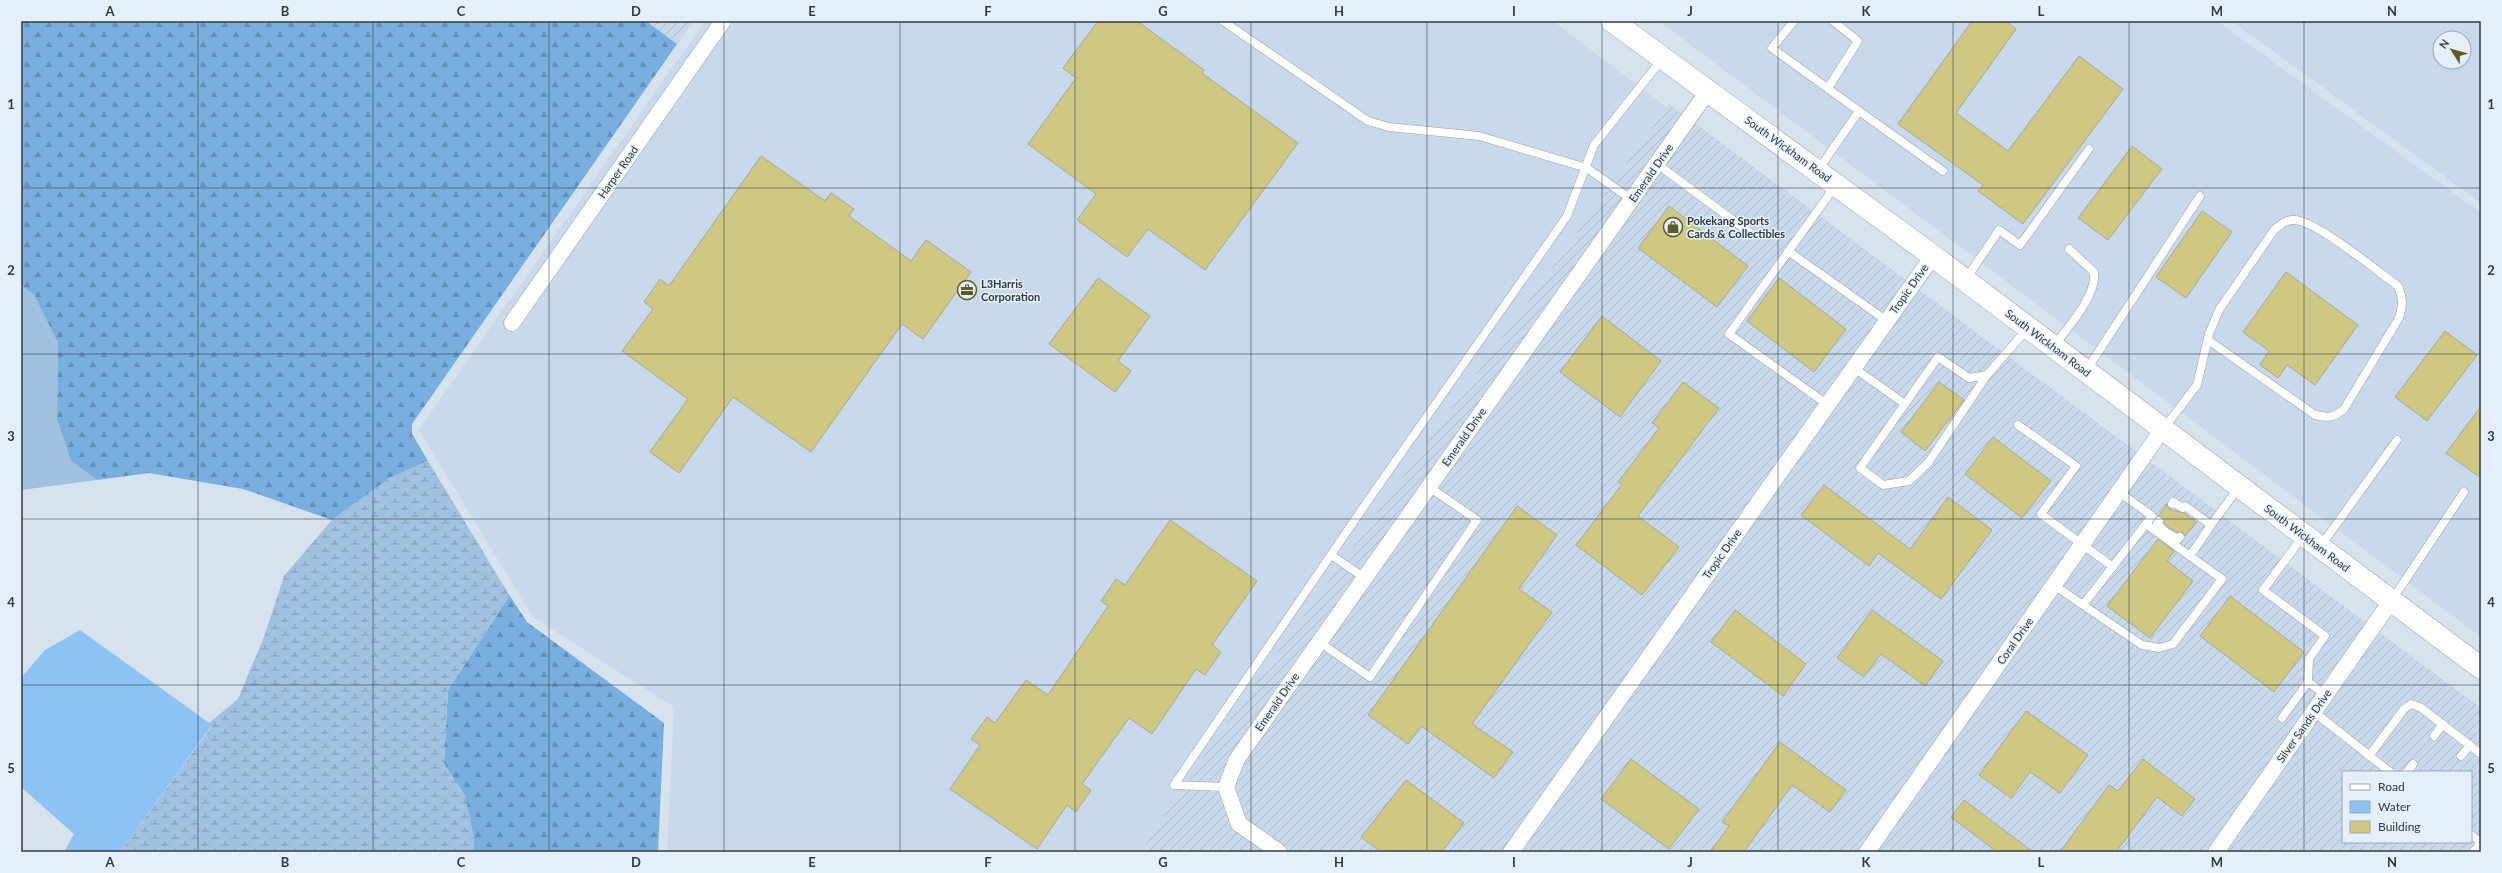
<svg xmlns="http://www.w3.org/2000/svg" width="2502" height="873" font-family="Lato,sans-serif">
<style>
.built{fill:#c7d9ea;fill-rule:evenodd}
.industrial{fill:url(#industrial-furrows);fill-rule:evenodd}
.grass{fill:#a0c1df}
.forest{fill:url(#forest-firs)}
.wetland{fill:url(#wetland-marsh)}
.water{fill:#8dc3f4}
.building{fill:#cec883;stroke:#a9a89a}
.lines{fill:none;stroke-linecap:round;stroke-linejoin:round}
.service-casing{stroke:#96a1ac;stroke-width:9}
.minor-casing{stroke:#96a1ac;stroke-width:17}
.secondary-casing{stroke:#96a1ac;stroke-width:23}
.service{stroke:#fff;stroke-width:8}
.minor{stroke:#fff;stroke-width:16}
.secondary{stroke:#fff;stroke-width:22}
.grid{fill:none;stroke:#353a3e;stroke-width:1;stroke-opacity:0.55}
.labels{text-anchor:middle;stroke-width:3;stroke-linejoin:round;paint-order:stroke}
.street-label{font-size:11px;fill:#353a3e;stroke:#e3effa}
.poi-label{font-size:11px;font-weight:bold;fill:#353a3e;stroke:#e3effa;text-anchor:start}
.neatline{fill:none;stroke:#353a3e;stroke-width:1.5}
.grid-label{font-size:13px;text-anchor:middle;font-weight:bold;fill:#353a3e}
</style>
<defs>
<pattern id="industrial-furrows" width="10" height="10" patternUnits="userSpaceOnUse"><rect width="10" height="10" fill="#c7d9ea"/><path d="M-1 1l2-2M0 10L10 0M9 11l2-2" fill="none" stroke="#acbbca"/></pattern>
<pattern id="forest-firs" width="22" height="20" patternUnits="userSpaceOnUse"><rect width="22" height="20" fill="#79afdf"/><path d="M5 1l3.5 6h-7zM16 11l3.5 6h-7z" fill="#648fb6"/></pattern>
<pattern id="wetland-marsh" width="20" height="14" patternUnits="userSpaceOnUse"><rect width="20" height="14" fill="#a0c1df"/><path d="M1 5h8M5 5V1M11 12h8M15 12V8" fill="none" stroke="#839eb6"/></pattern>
</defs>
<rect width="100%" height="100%" fill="#d6e2ed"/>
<g class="built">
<path d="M705,21H1553L1673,112L1191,774L1141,852H667L674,707L533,617L419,430Z"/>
<path d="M1659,21H2217L2481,213V637Z"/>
<path d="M2232,21H2481V203ZM2440,38H2464V62H2440Z"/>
</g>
<g class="industrial">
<path d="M646,21H693L677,44Z"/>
<path d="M1669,104L2481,708V852H1141L1191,774ZM2343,772H2471V842H2343Z"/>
</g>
<path class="grass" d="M21,285L34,295L58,343L57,419L71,461L97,480L21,490Z"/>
<g class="forest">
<path d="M21,21H646L677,44L412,424V434L428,461L390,478L332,520L243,489L149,473L97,480L71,461L57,419L58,343L34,295L21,285Z"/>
<path d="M508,593L527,622L664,723L658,852H473L474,837L444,763L448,690L508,598Z"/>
</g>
<path class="wetland" d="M428,461L508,593V598L448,690L444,763L465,795L474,837L473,852H120L212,726L209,723L238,699L264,637L284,576L332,520L390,478Z"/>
<path class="water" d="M80,630L212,725L120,852H64L74,834L21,787V678L45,650Z"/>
<g class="building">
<path d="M1098,21H1137L1204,70L1202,73L1298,143L1205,270L1148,229L1127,257L1077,220L1096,194L1028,144L1076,78L1063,68Z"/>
<path d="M1972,21H2005L2016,29L1956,113L2008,151L2079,56L2123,89L2023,224L1978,191L1983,185L1898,124Z"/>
<path d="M2132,146L2162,169L2108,240L2078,218Z"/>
<path d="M761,156L825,201L831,193L854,209L849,216L911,261L926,240L971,272L923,339L902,324L811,452L733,397L679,473L650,452L688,399L622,351L653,309L644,302L660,279L669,286Z"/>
<path d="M1669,206L1748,266L1717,307L1638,248Z"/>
<path d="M2202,211L2232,232L2186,298L2156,277Z"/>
<path d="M2286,272L2358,325L2315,385L2287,365L2278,378L2260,365L2269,351L2243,332Z"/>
<path d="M1098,278L1150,316L1118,361L1131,371L1115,392L1049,344Z"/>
<path d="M1779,278L1846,329L1814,372L1747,321Z"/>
<path d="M1602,316L1661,361L1620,417L1560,372Z"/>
<path d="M2445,331L2477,355L2427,421L2395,397Z"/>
<path d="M1683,382L1719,408L1638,516L1679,547L1642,595L1576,545L1622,484L1618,482L1659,428L1652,423Z"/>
<path d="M1939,382L1964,400L1925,451L1901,432Z"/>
<path d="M2481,406V478L2446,453Z"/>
<path d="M1993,437L2051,481L2022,518L1965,474Z"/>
<path d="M1824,485L1910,549L1948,497L1992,530L1941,599L1878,553L1869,566L1801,515Z"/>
<path d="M2167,504L2169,509L2184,513L2196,522L2185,536L2182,532H2177L2169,528L2164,523L2162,517L2158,516Z"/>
<path d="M1517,506L1557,535L1519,589L1552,612L1472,724L1513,752L1494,778L1421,726L1408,744L1368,715Z"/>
<path d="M1170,520L1257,581L1212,645L1221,652L1205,675L1196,669L1152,734L1129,718L1082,784L1091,790L1076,812L1067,805L1037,849L950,789L980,745L971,739L987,717L995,723L1026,680L1048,695L1108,606L1101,601L1116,579L1125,585Z"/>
<path d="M2158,539L2174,551L2167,561L2193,581L2150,638L2107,606Z"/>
<path d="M2230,596L2304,652L2274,692L2200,636Z"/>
<path d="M1735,610L1806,664L1783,696L1711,642Z"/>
<path d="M1872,610L1943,661L1925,686L1881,654L1864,677L1837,658Z"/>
<path d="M2026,711L2088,755L2060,793L2030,772L2011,798L1979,775Z"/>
<path d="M1780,742L1846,790L1830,812L1792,785L1744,852H1710L1729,826L1722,822Z"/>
<path d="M1631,759L1699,809L1669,849L1601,799Z"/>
<path d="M2143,759L2195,799L2182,816L2157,797L2116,852H2060L2109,785L2118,791Z"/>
<path d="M1406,780L1464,823L1442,852H1381L1361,837Z"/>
<path d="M1964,800L2033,852H1997L1951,817Z"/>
</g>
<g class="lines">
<defs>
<g id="service">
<path d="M1223,21L1368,121L1389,127L1479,136L1587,168L1632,200"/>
<path d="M1794,21L1772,48L1859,111L1818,170"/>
<path d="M1828,88L1858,41L1833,21"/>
<path d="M1859,111L1943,171"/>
<path d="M1657,164L1749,232"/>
<path d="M1788,251L1887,321"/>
<path d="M1966,279L1999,230L2020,245L2089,149"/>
<path d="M2054,346C2068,327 2097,296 2094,272L2069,249"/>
<path d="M1854,368L1905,404"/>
<path d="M2086,371L2200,196"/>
<path d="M1987,375L1928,463L1909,481L1883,485L1860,468L1938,357L1969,378L1987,375L2028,328"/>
<path d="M1828,405L1729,334L1836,185"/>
<path d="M2018,425L2076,466L2041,514L2113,567"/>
<path d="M2164,428L2197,385L2209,334L2219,310L2274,230C2280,225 2287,219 2295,220C2318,222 2377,271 2398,286C2403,298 2403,306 2399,318L2344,409C2334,418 2328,418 2315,415L2208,340"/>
<path d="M2159,521L2157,524L2166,532L2178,539L2180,537"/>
<path d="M2146,524L2190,556L2211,525L2185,506L2183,508L2173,502L2172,504"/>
<path d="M2211,525L2239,487"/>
<path d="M2320,547L2397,440"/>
<path d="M1331,555L1365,578"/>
<path d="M2054,585L2083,605L2152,516L2119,492"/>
<path d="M2392,600L2464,492"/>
<path d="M2083,605L2142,645L2159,648L2173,644L2222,579L2190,556"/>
<path d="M1319,642L1370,677L1477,520L1429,487"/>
<path d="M2308,682L2326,695"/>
<path d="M2314,712L2390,772"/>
<path d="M2282,718L2308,682L2309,659L2325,636L2263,590L2303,536"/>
<path d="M2434,736L2443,724"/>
<path d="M2369,756L2404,709L2411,704L2420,707L2481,754"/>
<path d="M2461,756L2470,745"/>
<path d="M2407,772L2413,764"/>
<path d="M1226,787L1174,785L1367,502L1567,216L1594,145L1663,58"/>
<path d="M2471,835L2481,842"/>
<path d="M2473,852L2481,843"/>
</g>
<g id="minor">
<path d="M512,323L723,21"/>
<path d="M1279,852L1239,824L1226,787L1237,759L1708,91"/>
<path d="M1511,852L1933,256"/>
<path d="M1867,852L2162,430"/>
<path d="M2216,852L2391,601"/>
</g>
<path id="secondary" d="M1612,21L1933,256L2481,668"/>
</defs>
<use href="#service" class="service-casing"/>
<use href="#minor" class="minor-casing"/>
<use href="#secondary" class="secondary-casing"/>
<use href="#service" class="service"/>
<use href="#minor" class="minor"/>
<use href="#secondary" class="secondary"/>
</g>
<path class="grid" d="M198,21V852M373,21V852M549,21V852M724,21V852M900,21V852M1075,21V852M1251,21V852M1427,21V852M1602,21V852M1778,21V852M1953,21V852M2129,21V852M2304,21V852M21,188H2481M21,354H2481M21,519H2481M21,685H2481"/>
<defs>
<symbol id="shop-ring" viewBox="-11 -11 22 22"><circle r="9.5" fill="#e3effa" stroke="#5f5b27" stroke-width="1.5"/><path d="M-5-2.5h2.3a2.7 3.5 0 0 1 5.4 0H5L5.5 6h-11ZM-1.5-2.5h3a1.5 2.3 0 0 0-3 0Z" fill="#5f5b27"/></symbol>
<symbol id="office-ring" viewBox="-11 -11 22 22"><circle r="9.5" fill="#e3effa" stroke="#5f5b27" stroke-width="1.5"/><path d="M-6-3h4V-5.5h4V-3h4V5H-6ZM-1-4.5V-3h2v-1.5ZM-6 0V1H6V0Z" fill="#5f5b27"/></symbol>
</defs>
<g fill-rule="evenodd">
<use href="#shop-ring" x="1662" y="216" width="22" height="22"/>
<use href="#office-ring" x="956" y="279" width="22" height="22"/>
</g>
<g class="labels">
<g class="street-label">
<text transform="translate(1788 149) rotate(36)" y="4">South Wickham Road</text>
<text transform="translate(618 172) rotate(-55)" y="4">Harper Road</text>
<text transform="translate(1651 173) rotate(-55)" y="4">Emerald Drive</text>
<text transform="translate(1909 289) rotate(-55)" y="4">Tropic Drive</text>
<text transform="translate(2048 343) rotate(37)" y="4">South Wickham Road</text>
<text transform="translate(1464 437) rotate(-55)" y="4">Emerald Drive</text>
<text transform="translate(2307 538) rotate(37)" y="4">South Wickham Road</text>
<text transform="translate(1722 554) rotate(-55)" y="4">Tropic Drive</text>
<text transform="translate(2015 641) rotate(-55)" y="4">Coral Drive</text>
<text transform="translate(1277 702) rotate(-55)" y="4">Emerald Drive</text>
<text transform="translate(2304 726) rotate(-55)" y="4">Silver Sands Drive</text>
</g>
<g class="poi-label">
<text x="1687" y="225">Pokekang Sports<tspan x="1687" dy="13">Cards &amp; Collectibles</tspan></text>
<text x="981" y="288">L3Harris<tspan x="981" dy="13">Corporation</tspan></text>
</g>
</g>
<rect width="2502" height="873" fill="none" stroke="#e3effa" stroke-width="44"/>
<rect x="2342" y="771" width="130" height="72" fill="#e3effa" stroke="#9da7af"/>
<rect x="2350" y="784" width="20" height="6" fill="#ffffff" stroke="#9da7af"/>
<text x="2378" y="791" font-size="12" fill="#353a3e">Road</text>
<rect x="2350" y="801" width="20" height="12" fill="#8dc3f4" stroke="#9da7af"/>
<text x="2378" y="811" font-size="12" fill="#353a3e">Water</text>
<rect x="2350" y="821" width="20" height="12" fill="#cec883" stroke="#9da7af"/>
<text x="2378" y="831" font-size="12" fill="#353a3e">Building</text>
<g transform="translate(2452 50) rotate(307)"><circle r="19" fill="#e3effa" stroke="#9da7af"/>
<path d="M0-3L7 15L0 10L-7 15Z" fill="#5f5b27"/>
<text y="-6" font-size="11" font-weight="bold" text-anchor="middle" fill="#353a3e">N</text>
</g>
<rect x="22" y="22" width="2458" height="829" class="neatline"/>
<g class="grid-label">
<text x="110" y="16">A</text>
<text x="285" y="16">B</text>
<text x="461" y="16">C</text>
<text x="636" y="16">D</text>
<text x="812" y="16">E</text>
<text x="988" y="16">F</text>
<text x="1163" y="16">G</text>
<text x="1339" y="16">H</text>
<text x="1514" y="16">I</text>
<text x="1690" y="16">J</text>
<text x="1866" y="16">K</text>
<text x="2041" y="16">L</text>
<text x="2217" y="16">M</text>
<text x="2392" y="16">N</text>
<text x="11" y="109">1</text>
<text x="2491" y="109">1</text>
<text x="11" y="275">2</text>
<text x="2491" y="275">2</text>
<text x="11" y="441">3</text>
<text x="2491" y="441">3</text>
<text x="11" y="607">4</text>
<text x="2491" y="607">4</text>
<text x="11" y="773">5</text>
<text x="2491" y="773">5</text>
<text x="110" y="867">A</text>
<text x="285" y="867">B</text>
<text x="461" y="867">C</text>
<text x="636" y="867">D</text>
<text x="812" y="867">E</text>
<text x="988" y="867">F</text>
<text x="1163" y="867">G</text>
<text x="1339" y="867">H</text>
<text x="1514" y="867">I</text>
<text x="1690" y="867">J</text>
<text x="1866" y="867">K</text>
<text x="2041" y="867">L</text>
<text x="2217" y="867">M</text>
<text x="2392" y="867">N</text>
</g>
</svg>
